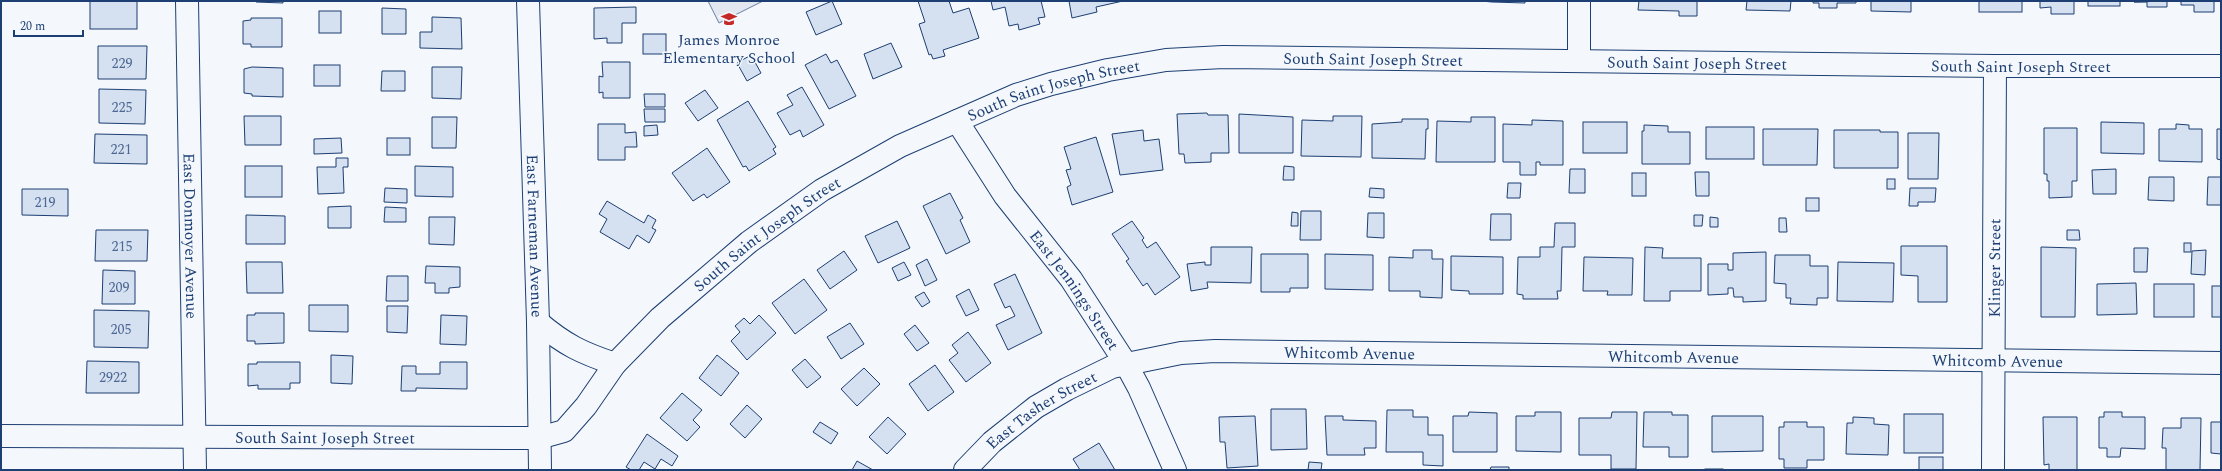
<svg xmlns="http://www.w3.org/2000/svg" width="2222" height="471" font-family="Spectral,serif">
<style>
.parking{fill:#e3e8f0;stroke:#687fa3}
.building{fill:#d5e0f0;stroke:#1d3f73}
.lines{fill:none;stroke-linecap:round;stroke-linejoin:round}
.minor-casing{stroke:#1d3f73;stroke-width:24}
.minor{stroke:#f4f7fb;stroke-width:22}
.labels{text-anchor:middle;stroke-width:3;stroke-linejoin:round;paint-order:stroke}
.number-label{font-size:14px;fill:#4b6792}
.poi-label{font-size:16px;fill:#1d3f73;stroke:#f4f7fb}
.street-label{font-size:16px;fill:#1d3f73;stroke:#f4f7fb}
</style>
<rect width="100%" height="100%" fill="#f4f7fb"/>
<path class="parking" d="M708,1H763L719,23Z"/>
<g class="building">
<rect x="90" y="1" width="47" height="28"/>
<path d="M256,1H283V3L256,2Z"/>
<path d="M832,1L842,24L816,35L806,12Z"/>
<path d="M918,1H949L953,13L969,8L979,38L943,50L945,56L933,59L931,54L929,55L919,24L925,22Z"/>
<path d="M991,1H1041L1045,17L1038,18L1040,24L1019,30L1018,24L1009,26L1005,7L993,10Z"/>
<path d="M1069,1H1123L1096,7L1097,12L1072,18Z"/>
<path d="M1481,1H1525V3L1492,2Z"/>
<path d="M1639,1H1697V16H1679V11L1638,10Z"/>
<path d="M1747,1H1791L1790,11L1746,10Z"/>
<path d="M1813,1H1856V3H1837V8H1819V3H1813Z"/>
<path d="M1871,1H1911V12L1871,11Z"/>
<rect x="1979" y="1" width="43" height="11"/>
<path d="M2040,1H2074V14H2051V7L2040,8Z"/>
<rect x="2088" y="1" width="32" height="5"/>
<path d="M2167,1V7H2147V2H2134Z"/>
<path d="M2181,1H2214V12H2194V5H2181Z"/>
<path d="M636,7V23H622V43H607V38L594,39V8Z"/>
<path d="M382,8L406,9V34H382Z"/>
<rect x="319" y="11" width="22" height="22"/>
<path d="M432,17L461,18L462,49L420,48V32H432Z"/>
<path d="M251,18H282V47H251V44H243V21L251,20Z"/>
<rect x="643" y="34" width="23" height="20"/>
<path d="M891,43L902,67L873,79L864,54Z"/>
<path d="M98,46H147L146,79H98Z"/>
<path d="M826,54L831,63L837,60L856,96L829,109L805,65Z"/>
<path d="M751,55L761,73L747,81L737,63Z"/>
<path d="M602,62H630V98H603V92L599,93V76L603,77Z"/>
<rect x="314" y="65" width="26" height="21"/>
<path d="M252,67L283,68V97L252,96V94L244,93V69Z"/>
<path d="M432,67H462L461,99L432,98Z"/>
<path d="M382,71H405V91H381Z"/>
<path d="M802,87L824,125L803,137L800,130L790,135L777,113L793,105L787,95Z"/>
<path d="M99,89L146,90L145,124L99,123Z"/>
<path d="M705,90L718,108L698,121L685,103Z"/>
<path d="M644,94H665V107H645Z"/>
<path d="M748,101L776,147L773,149L776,154L749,171L746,166L743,167L717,120Z"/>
<path d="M644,109H665V122H645Z"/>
<path d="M1207,113L1208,115H1228L1229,153H1211V162L1185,163L1184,154H1179L1177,114Z"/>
<path d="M1239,114L1293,117V153H1239Z"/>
<path d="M244,116H281V145H245Z"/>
<path d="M1333,116H1362L1361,157L1301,156L1302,120L1333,121Z"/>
<path d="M432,117H457L456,148H432Z"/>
<path d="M1471,117H1495V162H1436L1437,121L1471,122Z"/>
<path d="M1402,119H1428V129H1426L1425,159L1372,158V124L1402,122Z"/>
<path d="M1532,120L1563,121V165H1540V162H1536V175H1520V162H1503V124L1532,125Z"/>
<rect x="1583" y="122" width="44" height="31"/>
<path d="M2101,122L2144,123V154L2101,153Z"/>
<path d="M598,124H625V133L636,132L637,147H625V160H598Z"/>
<path d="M2176,124L2189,125V129H2202V162L2159,161V129H2176Z"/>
<path d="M657,125L658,135L644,136V126Z"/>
<path d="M1644,125L1668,126V132H1690V164H1642V131H1644Z"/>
<rect x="1706" y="127" width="48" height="32"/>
<path d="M2044,128H2077V181H2072V197L2049,198V181H2047V174H2044Z"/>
<path d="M1763,129H1818L1817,165H1763Z"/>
<path d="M2217,129H2221V160L2217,159Z"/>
<path d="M1143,130L1144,141L1159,139L1163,170L1120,175L1112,134Z"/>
<path d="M1834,130H1880V132H1898V168H1834Z"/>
<path d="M1908,133H1939L1938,179H1908Z"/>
<path d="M95,134L147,135V164L94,163Z"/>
<path d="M1096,137L1113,192L1072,205L1067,187L1071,185L1066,170L1071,169L1064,147Z"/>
<path d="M341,138L342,153L314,154V139Z"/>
<rect x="387" y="138" width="23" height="17"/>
<path d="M707,148L730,182L707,198L704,194L693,201L672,173Z"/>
<path d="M336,158H348V167H343L344,193L318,194L317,167H336Z"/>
<rect x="245" y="166" width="37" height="31"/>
<path d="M415,166L453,167V197L415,196Z"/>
<path d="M1284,166L1294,167V180H1283Z"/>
<path d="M1570,169H1585V193H1569Z"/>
<path d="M2116,169V194H2093L2092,170Z"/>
<path d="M1695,172H1709V196H1696Z"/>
<rect x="1632" y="173" width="14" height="23"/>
<path d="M2149,177H2174V201L2148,200Z"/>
<path d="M2208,177H2221V205H2207Z"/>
<rect x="1887" y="179" width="8" height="10"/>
<path d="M1508,183H1521L1520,198H1507Z"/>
<path d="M385,188L407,189V203L384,202Z"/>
<path d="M1370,188L1384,189V198L1369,197Z"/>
<path d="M1910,188H1936L1935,202H1918V206H1909Z"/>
<path d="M22,189H68V216L22,215Z"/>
<path d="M950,193L963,218L960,220L970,242L946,254L923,206Z"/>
<rect x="1806" y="198" width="13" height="13"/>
<path d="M607,201L644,223L648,215L656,220L652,228L656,230L649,243L637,235L629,249L600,232L607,219L599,214Z"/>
<path d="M351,206V228H328V207Z"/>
<path d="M385,207L406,208V222H384Z"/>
<path d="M1301,211H1321V240H1300Z"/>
<path d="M1292,212L1298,213V226H1291Z"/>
<path d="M1368,213H1384V238L1367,237Z"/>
<path d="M1491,214H1511V240H1490Z"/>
<path d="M246,215L285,216V244H246Z"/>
<path d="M1694,215H1703L1702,226H1694Z"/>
<path d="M429,217H455L454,245L429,244Z"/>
<path d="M1710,217L1718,218V227H1710Z"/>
<path d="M1779,218H1786L1787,232H1779Z"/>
<path d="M897,221L910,248L878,263L865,236Z"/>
<path d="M1132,221L1144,238L1142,240L1147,248L1156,242L1180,277L1155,295L1147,283L1143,286L1126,261L1129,259L1112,234Z"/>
<path d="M1555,223H1575V247H1562L1561,291H1557L1558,299H1523V295L1517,294L1518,257H1540V247H1554Z"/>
<path d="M96,230H148L147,261H95Z"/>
<path d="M2067,230H2079L2080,240H2067Z"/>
<rect x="2184" y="243" width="7" height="9"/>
<path d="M1901,246H1947V302H1918V276L1901,275Z"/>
<path d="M1211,247H1252L1251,283L1207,282L1208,288L1191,291L1187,264L1205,262V265H1211Z"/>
<path d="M1645,247L1663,248L1662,258H1701V291H1670V301H1644Z"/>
<path d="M2041,247L2076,248L2075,317H2041Z"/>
<path d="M2134,248H2148L2147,272H2134Z"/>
<path d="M1413,250H1432V259H1443L1442,298L1420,297V291H1389V257L1413,258Z"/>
<path d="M2206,250L2205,275L2191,274L2192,251Z"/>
<path d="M844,251L857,270L830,289L817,270Z"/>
<path d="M1766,252V301L1743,302V297H1734L1733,288H1728V294L1708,295V264H1728V270H1733V253Z"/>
<path d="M1261,254H1308V288H1290V292H1261Z"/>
<path d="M1325,254L1373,255V290L1325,289Z"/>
<path d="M1775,255H1810V266H1828V298H1817V305L1790,304L1791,298H1786V284L1774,283Z"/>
<path d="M1451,256L1503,257V294H1469V291L1451,290Z"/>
<path d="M1584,257L1633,258L1632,295H1607L1608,291H1583Z"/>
<path d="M927,259L937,280L925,286L916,265Z"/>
<path d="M246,262H282L283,293H247Z"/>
<path d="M904,262L911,275L898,281L892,268Z"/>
<path d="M1838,262L1894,263L1893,302L1837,301Z"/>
<path d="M426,266L460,267V287L449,288V293H435V283H425Z"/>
<path d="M103,270L135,271V304H102Z"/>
<path d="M1015,274L1042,333L1008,350L996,325L1015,316L1010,306L1005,308L994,284Z"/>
<path d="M387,276H408V301H386Z"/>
<path d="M804,279L827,310L795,334L772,303Z"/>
<path d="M2136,283L2137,314L2097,315V284Z"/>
<rect x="2154" y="284" width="40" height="33"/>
<rect x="2212" y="286" width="9" height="31"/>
<path d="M969,289L979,310L966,316L956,296Z"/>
<path d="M924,292L930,302L922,307L915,297Z"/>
<path d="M309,305H348V332L309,331Z"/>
<path d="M387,306H408L407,333L387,332Z"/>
<path d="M94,310L149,311L148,348L94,347Z"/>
<path d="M255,313H284V343L255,344V341H247V315H255Z"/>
<path d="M441,315L467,316L466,345L440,344Z"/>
<path d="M759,315L776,333L747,360L731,341L740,332L735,326L744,318L750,324Z"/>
<path d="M850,323L864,344L841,359L827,337Z"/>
<path d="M915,325L929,343L917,351L904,334Z"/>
<path d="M968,332L991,363L966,382L949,360L958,353L952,345Z"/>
<path d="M331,355L353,356L352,384L331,383Z"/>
<path d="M717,355L739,373L721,396L699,378Z"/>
<path d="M805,359L821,377L807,388L792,370Z"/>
<path d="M87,361L139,362V393H86Z"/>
<path d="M257,362H300V383H290V389H258V385L248,386V364H257Z"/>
<path d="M440,362H467V389L416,388V391H401L402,366H416V374H440Z"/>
<path d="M935,365L954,392L928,411L909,384Z"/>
<path d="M864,368L880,384L857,406L841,389Z"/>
<path d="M682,393L702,410L693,420L700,427L687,441L660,418Z"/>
<path d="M747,405L762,419L745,438L730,424Z"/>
<path d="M1271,409H1306L1307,449L1271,450Z"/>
<path d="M1387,410H1413V417H1428V435H1443V466L1423,465V452H1386Z"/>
<path d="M1469,412L1497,413V452H1453V416H1468Z"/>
<path d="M1535,412H1561V452L1516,451V416H1535Z"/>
<path d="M1612,412H1637L1636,469H1611V455H1579V418H1611Z"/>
<path d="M1644,412H1672V415H1688V457H1669V447H1643Z"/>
<path d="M2104,412H2122V417H2145V449L2121,448L2120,457H2107V448H2099V417H2104Z"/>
<rect x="1904" y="414" width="39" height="39"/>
<path d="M1255,416L1258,466L1227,468L1225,442H1220L1219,417Z"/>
<path d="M1325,416H1343V420L1376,421V448H1364L1365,455H1327Z"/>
<path d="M1712,416H1763V451L1712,452Z"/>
<path d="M888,417L906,434L887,454L869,437Z"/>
<path d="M1853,417L1874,418V424L1889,425L1888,455L1846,454L1847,423H1853Z"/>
<path d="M2043,417H2077V470H2049V464L2044,465Z"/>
<path d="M2181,418H2201L2200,470H2166V448H2162L2163,428H2181Z"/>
<path d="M820,422L838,433L831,444L813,432Z"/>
<path d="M1784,422H1807V427H1824V460H1807V468H1784V459H1779V427H1784Z"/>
<path d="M2211,422H2221V454L2211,453Z"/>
<path d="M647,434L678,456L672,466L661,459L655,469L644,462L639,470H631L626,467Z"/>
<path d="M1099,443L1115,470H1080L1073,459Z"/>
<rect x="1919" y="457" width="24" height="13"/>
<path d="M857,461L873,470H852Z"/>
<path d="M1309,462L1322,463L1321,470H1308Z"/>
<path d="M1491,467H1509V470H1490Z"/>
<rect x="1705" y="469" width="18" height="1"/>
</g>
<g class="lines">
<defs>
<g id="minor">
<path id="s1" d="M187,1L195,470"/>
<path id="s2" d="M528,1L538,322L540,470"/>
<path d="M1579,61V1"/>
<path id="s3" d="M957,121L1005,196L1071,279L1126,364L1139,388L1175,470"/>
<path d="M538,322C565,345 582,353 615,364"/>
<path id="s4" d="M1,436L539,438L564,431L586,406L615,364L660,318L749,242L822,190L900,146L1016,95L1051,84L1108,70L1166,60L1223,57L1995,66H2221"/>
<path id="s5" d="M965,470L992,442L1036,407L1067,389L1112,367L1181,353L1215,351L2221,363"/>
<path id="s6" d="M1993,470L1995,66"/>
</g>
</defs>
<use href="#minor" class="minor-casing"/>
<use href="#minor" class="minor"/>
</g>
<defs>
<symbol id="school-bare" viewBox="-9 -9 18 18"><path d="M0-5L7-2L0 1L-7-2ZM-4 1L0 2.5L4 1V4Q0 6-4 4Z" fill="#c62828" stroke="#f4f7fb" stroke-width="2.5" paint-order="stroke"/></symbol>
</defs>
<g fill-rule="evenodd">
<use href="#school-bare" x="718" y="8" width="22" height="22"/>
</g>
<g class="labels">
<g class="number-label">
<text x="122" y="68">229</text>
<text x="122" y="112">225</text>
<text x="121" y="154">221</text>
<text x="45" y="207">219</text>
<text x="122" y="251">215</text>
<text x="119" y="292">209</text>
<text x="121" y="334">205</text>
<text x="113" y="382">2922</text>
</g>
<g class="poi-label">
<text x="729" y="45">James Monroe<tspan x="729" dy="18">Elementary School</tspan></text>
</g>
<g class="street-label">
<text dy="6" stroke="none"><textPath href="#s4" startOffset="1497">South Saint Joseph Street</textPath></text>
<text dy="6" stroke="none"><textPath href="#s4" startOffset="1821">South Saint Joseph Street</textPath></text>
<text dy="6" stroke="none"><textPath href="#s4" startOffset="2145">South Saint Joseph Street</textPath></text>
<text dy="6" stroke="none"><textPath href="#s4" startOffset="1173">South Saint Joseph Street</textPath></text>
<text dy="6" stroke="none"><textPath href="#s1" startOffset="235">East Donmoyer Avenue</textPath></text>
<text dy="6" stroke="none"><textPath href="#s2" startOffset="235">East Farneman Avenue</textPath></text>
<text dy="6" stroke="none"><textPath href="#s4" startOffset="849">South Saint Joseph Street</textPath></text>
<text dy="6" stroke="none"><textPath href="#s6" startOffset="202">Klinger Street</textPath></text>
<text dy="6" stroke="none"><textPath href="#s3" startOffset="206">East Jennings Street</textPath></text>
<text dy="6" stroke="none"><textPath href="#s5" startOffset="420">Whitcomb Avenue</textPath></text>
<text dy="6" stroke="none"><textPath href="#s5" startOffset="744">Whitcomb Avenue</textPath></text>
<text dy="6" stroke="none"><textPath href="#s5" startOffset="1068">Whitcomb Avenue</textPath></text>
<text dy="6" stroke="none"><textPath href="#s5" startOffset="98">East Tasher Street</textPath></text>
<text dy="6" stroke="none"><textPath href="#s4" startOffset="324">South Saint Joseph Street</textPath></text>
</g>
</g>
<rect width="2222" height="471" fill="none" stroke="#1d3f73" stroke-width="4"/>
<path d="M14 30v6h69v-6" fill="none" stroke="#1d3f73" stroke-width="2"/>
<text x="20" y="30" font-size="12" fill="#1d3f73" stroke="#f4f7fb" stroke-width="3" paint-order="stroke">20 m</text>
</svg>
